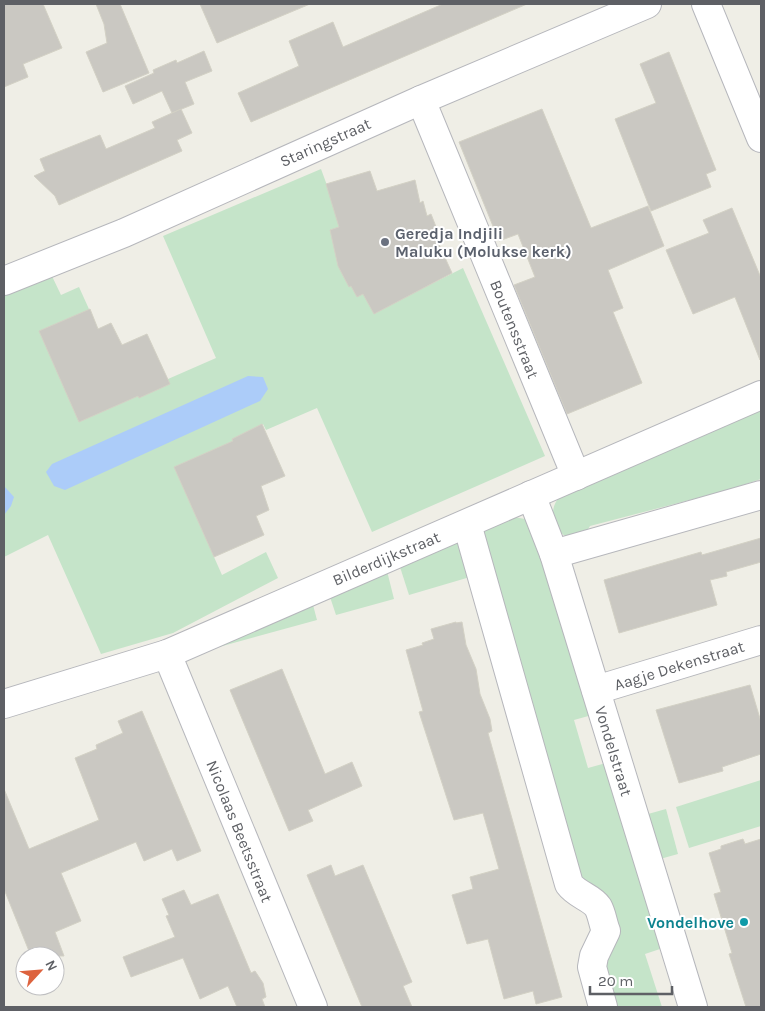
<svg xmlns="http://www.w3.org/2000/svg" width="765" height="1011" font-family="Karla,sans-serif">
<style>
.green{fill:#c5e4c9}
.water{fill:#acccf9}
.building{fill:#cac8c2;stroke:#d3d1c5}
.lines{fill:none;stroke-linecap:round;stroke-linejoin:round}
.minor-casing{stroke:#b6b7bc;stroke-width:30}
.minor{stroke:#fff;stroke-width:28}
.worship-dot{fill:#6b7280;stroke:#fff;stroke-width:2}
.culture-dot{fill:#0f9aa8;stroke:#fff;stroke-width:2}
.labels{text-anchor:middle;stroke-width:4;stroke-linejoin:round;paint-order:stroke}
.street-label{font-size:16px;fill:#5e6065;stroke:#fff}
.worship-label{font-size:16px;font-weight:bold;fill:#5b616d;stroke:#fff;text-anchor:start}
.culture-label{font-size:16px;font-weight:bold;fill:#0d838f;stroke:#fff;text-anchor:end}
</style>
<rect width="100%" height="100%" fill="#efeee6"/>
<g class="green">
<path d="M321,169L374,313L463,268L545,456L372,532L317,408L266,430L263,424L248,439L215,456L214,557L222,575L266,552L278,578L173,633L101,654L48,535L4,557V291L50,272L61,295L79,287L98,329L118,347L168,379L216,358L163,236Z"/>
<path d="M761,408V479L728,490L590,526L583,537H567C551,528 548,508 561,495Z"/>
<path d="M514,517L525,519L530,523L592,715L574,720L588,768L606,763L663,948L645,954L662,1007H608L598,972L610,940L571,876L478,549L484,530Z"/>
<path d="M460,540L470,577L409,595L400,567Z"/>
<path d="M387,571L394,599L336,615L330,597Z"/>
<path d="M313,605L317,620L208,650Z"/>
<path d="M761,780V826L689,848L676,807Z"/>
<path d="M666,809L678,854L660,859L648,814Z"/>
</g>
<g class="water">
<path d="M248,376L263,377L268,389L260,401L65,490L54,486L46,472L52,464Z"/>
<path d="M4,486L14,497L11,506L4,515Z"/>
</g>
<g class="building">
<path d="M4,4H43L62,48L23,64L28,77L4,87Z"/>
<path d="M96,4H120L149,73L103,92L86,52L107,43L104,24Z"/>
<path d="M200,4H310L217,43Z"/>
<path d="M443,4H527L251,122L238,93L299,66L289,41L333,22L343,47Z"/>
<path d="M204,51L212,71L185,82L194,104L172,113L162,91L133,104L125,86L154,73L153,70L176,60L177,63Z"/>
<path d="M669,52L716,170L706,174L711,187L651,211L615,119L656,103L640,64Z"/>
<path d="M181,109L192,133L177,140L182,151L59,205L55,196L34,176L45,171L40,159L100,135L106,149L155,128L152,122Z"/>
<path d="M542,109L591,228L648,206L664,246L608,270L623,308L613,312L642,383L567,414L514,285L535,277L518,234L499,241L459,142Z"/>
<path d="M370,171L377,191L415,180L420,203L423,201L427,216L431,214L440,237L437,240L452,273L374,314L363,294L357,297L351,286L349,287L338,266L330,230L339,227L326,184Z"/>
<path d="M732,208L761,278L760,360L735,297L693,314L666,250L709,233L703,220Z"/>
<path d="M90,309L98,329L111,323L122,345L147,334L170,384L139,398L138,396L79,422L39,331Z"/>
<path d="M262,424L285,476L261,486L269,510L256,516L264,535L214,557L174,467L233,441L232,439Z"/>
<path d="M761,538V562L726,572L727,576L710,580L717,605L619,633L604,580L701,552L702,555Z"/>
<path d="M456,622V623L462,622L466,645L476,669L480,694L490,719L492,731L488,733L562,997L536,1004L533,991L504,999L488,939L467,944L452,895L473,889L470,877L499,869L483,813L454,820L419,712L423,711L406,650L423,645L422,643L434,639L431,629Z"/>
<path d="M282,669L325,774L352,762L362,786L308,810L313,821L289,831L230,690Z"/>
<path d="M750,685L761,722V754L722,767L723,771L679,783L656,710Z"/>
<path d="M142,711L201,851L177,861L172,849L144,861L136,842L61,873L81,921L55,932L64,956H31L4,889V789L29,849L99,820L75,758L97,749L96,745L123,733L118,721Z"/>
<path d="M743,839L745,844L761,839V1007H746L729,954L732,953L714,894L721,892L709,853L721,849V846Z"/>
<path d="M331,865L335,876L363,865L412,982L403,986L412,1007H362L307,875Z"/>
<path d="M184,890L191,905L218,894L251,973L255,971L263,983L266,997L262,999L265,1007H237L228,986L200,999L183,958L131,977L123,957L175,937L166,916L169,915L162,899Z"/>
</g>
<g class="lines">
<defs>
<g id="minor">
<path d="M706,4L761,138"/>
<path d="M421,100L576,476"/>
<path d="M4,281L124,233L421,100L647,4"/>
<path d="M531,495L554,554L693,1007"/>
<path d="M467,524L569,884C577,895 591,897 598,907C602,914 603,924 606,931L594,956L592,967L603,1007"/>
<path d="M554,554L761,495"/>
<path d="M167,654L313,1007"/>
<path d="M596,690L761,640"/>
<path d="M4,704L167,654L761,395"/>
</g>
</defs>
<use href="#minor" class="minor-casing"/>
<use href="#minor" class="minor"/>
</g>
<circle class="worship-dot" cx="385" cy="242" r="5"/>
<circle class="culture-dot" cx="744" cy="922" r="5"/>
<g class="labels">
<g class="street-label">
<text transform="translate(325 142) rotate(-24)" y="6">Staringstraat</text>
<text transform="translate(515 329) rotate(68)" y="6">Boutensstraat</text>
<text transform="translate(386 558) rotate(-23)" y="6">Bilderdijkstraat</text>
<text transform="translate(679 665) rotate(-17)" y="6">Aagje Dekenstraat</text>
<text transform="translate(614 751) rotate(73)" y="6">Vondelstraat</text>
<text transform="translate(240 831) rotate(68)" y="6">Nicolaas Beetsstraat</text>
</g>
<g class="worship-label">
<text x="395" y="239">Geredja Indjili<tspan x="395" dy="18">Maluku (Molukse kerk)</tspan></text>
</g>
<g class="culture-label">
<text x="734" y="928">Vondelhove</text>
</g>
</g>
<rect width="765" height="1011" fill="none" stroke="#5e6065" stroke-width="10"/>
<g transform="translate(40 971) rotate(64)"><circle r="24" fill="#ffffff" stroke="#bfbfc1"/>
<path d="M0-4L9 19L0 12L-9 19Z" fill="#dd633e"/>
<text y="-8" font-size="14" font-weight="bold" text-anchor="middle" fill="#5e6065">N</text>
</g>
<path d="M590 986v8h82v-8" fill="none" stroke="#5e6065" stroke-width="2.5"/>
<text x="598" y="986" font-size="15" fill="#5e6065" stroke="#ffffff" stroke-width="4" paint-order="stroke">20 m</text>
</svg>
